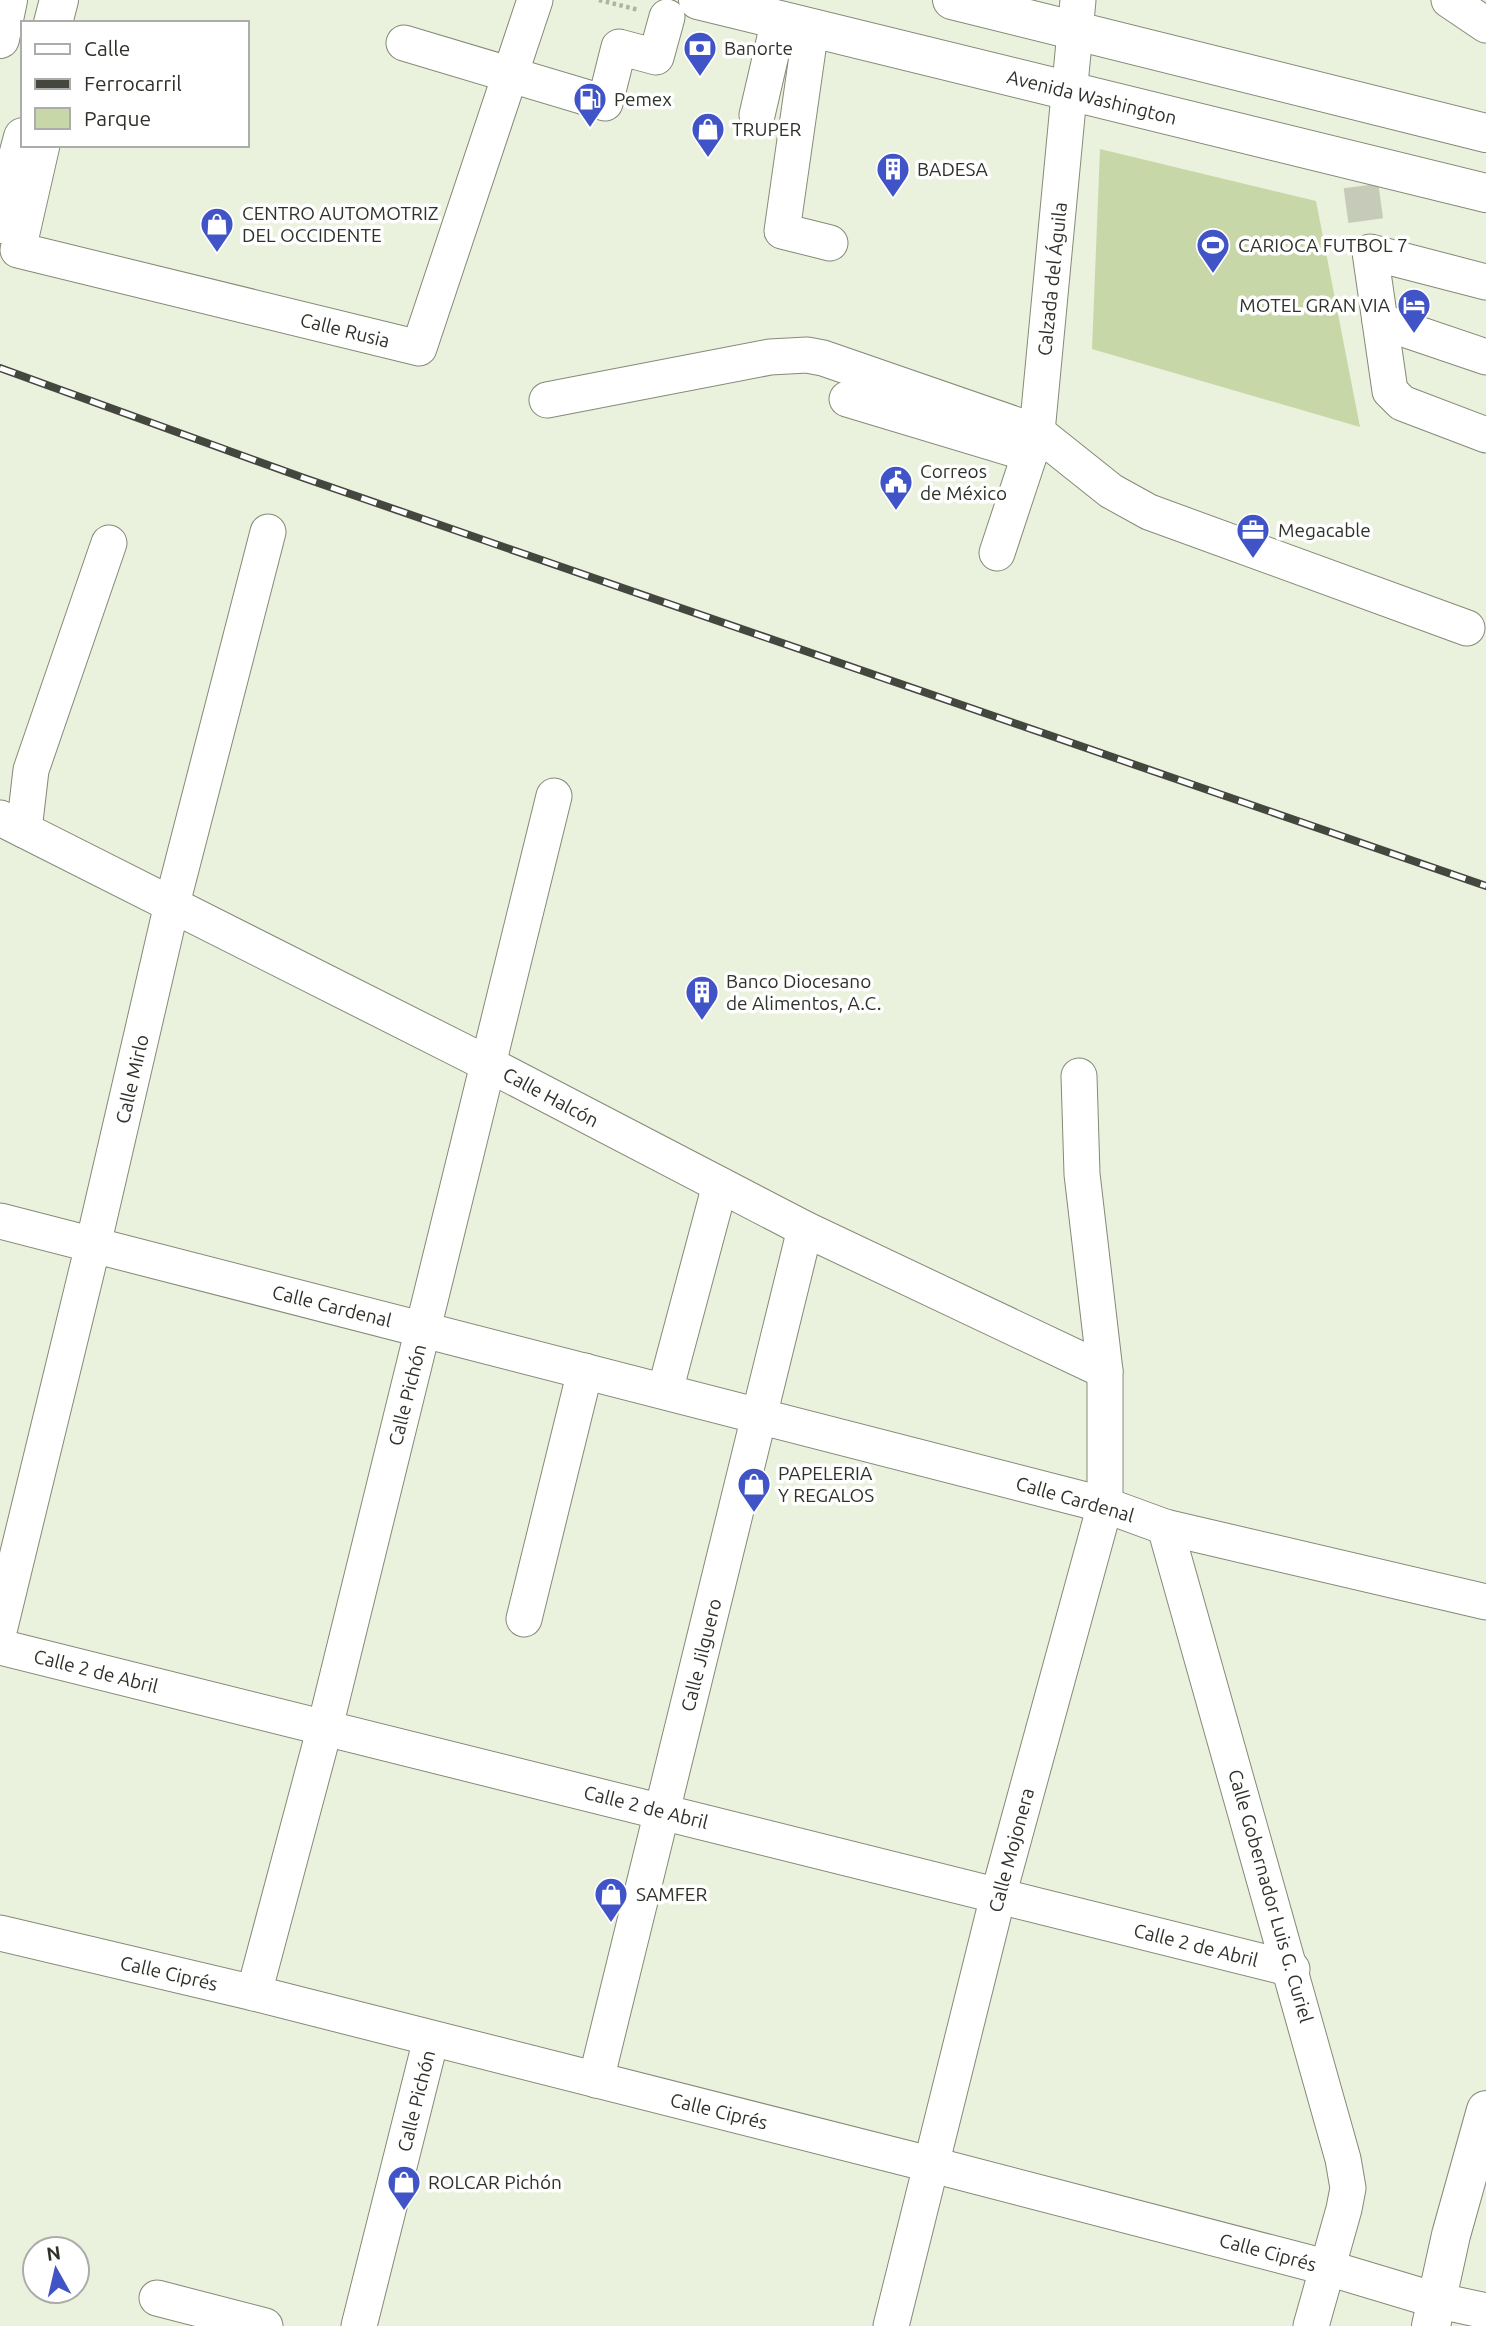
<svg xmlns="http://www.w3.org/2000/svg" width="1486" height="2326" font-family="Ubuntu,sans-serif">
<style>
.green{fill:#c8d7a7}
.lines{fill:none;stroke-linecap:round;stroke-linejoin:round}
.minor-tunnel{stroke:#c5cbb8;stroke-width:35;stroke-dasharray:35 18;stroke-linecap:butt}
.minor-casing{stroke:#848a77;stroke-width:37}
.major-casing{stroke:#848a77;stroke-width:40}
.path{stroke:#aeb3a3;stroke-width:4.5;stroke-dasharray:3.5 3.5;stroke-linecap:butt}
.minor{stroke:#fff;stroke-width:35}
.major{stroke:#fff;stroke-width:38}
.rail-casing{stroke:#44473e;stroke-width:8}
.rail{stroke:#fff;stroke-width:5;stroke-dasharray:16;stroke-linecap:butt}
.labels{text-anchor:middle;stroke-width:7;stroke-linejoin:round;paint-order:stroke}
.poi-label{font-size:19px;fill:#2f322a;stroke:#fff;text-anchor:start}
.street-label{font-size:19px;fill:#2f322a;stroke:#fff}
</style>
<rect width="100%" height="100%" fill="#eaf1dc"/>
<path class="green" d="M1100,149L1316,201L1360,427L1092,349Z"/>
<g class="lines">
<path class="minor-tunnel" d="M1361,186L1370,252"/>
<defs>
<g id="minor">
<path d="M1449,0L1486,25"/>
<path d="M811,28L782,231L830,243"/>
<path d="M404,43L605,103L619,47L656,57L667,17"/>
<path d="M757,115L779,20"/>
<path d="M42,145L18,250L419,348L535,0"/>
<path d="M1486,282L1370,252L1390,391L1402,403L1486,435"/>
<path d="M1380,321L1486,357"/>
<path d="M847,399L1030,454"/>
<path d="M547,400L770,357L807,355L823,358L1037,432L1111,491L1149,512L1467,628"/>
<path d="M997,553L1037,432L1078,0"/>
<path d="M0,818L490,1065L805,1229L1105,1371"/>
<path d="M24,830L31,770L109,543"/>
<path d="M0,1221L1105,1505L1165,1527L1486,1602"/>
<path d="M665,1391L720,1185"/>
<path d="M1165,1527L1343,2159L1348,2188L1344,2209L1311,2326"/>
<path d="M524,1619L585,1371"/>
<path d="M0,1627L93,1245L172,904L268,532"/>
<path d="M0,1647L1292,1969"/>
<path d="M0,1933L254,1993L933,2165L1325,2267L1435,2300L1486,2311"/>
<path d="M254,1993L325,1727L554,796"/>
<path d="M596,2080L805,1229"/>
<path d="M157,2298L265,2326"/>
<path d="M359,2326L431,2039"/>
<path d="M891,2326L998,1896L1105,1505V1371L1082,1174L1079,1076"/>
</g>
<g id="major">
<path d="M698,0L1486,193"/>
<path d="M952,0L1486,133"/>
<path d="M53,23L59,0"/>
<path d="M0,39L8,0"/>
<path d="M0,224L23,137"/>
<path d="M1431,2326L1451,2235L1486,2110"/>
</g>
</defs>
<use href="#minor" class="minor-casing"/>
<use href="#major" class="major-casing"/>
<path class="path" d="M599,0L639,10"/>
<use href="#minor" class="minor"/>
<use href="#major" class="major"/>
<defs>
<path id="rail" d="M0,368L304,478L1486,886"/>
</defs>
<use href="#rail" class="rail-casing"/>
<use href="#rail" class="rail"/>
</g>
<defs>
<symbol id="bank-pin" viewBox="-11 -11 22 30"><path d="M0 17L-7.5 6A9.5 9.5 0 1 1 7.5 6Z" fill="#4054c7" stroke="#fff"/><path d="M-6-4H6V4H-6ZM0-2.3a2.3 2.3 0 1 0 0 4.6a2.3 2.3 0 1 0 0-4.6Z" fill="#fff"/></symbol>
<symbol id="fuel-pin" viewBox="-11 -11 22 30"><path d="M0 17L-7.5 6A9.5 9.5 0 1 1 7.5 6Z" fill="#4054c7" stroke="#fff"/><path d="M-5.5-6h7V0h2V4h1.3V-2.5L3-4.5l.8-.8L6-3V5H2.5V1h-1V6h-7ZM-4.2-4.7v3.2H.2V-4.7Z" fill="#fff"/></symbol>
<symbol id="shop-pin" viewBox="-11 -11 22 30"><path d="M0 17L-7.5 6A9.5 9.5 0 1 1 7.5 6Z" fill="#4054c7" stroke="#fff"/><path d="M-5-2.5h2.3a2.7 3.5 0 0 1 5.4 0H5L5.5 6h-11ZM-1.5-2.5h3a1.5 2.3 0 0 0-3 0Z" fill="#fff"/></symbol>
<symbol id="building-pin" viewBox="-11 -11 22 30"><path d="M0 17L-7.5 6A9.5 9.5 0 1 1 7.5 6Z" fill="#4054c7" stroke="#fff"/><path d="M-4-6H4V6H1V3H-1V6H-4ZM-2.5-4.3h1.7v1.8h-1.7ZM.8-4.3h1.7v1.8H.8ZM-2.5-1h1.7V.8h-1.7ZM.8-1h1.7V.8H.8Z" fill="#fff"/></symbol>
<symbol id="stadium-pin" viewBox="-11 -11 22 30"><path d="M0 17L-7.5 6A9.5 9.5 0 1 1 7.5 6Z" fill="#4054c7" stroke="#fff"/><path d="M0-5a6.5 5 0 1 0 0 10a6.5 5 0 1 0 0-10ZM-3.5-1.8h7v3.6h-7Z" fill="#fff"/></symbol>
<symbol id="hotel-pin" viewBox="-11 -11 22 30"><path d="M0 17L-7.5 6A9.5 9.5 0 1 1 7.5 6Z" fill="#4054c7" stroke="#fff"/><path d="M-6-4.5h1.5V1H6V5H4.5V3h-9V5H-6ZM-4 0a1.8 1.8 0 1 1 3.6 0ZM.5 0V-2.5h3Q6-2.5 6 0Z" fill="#fff"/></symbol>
<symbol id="civic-pin" viewBox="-11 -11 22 30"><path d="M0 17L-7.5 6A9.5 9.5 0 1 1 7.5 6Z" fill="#4054c7" stroke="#fff"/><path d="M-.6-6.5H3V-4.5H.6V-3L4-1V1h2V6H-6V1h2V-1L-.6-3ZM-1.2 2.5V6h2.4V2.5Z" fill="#fff"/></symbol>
<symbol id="office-pin" viewBox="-11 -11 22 30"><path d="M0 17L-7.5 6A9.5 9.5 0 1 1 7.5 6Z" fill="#4054c7" stroke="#fff"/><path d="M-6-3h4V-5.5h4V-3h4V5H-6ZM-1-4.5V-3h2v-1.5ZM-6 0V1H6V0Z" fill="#fff"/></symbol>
</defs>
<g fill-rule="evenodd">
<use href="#bank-pin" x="681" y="29" width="38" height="52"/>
<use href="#fuel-pin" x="571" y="80" width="38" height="52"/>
<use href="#shop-pin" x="689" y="110" width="38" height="52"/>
<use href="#building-pin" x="874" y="150" width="38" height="52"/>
<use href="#shop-pin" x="198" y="205" width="38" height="52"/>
<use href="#stadium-pin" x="1194" y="226" width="38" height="52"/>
<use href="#hotel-pin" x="1395" y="286" width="38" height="52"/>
<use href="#civic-pin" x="877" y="463" width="38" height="52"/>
<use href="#office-pin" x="1234" y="511" width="38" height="52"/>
<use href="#building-pin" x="683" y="973" width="38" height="52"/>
<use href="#shop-pin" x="735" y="1465" width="38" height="52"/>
<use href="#shop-pin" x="592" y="1875" width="38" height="52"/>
<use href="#shop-pin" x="385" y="2163" width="38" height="52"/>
</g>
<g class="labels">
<g class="poi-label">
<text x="724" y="55">Banorte</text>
<text x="614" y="106">Pemex</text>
<text x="732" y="136">TRUPER</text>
<text x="917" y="176">BADESA</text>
<text x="242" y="220">CENTRO AUTOMOTRIZ<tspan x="242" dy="22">DEL OCCIDENTE</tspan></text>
<text x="1238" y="252">CARIOCA FUTBOL 7</text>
<text x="1390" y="312" text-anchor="end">MOTEL GRAN VIA</text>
<text x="920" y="478">Correos<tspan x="920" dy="22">de México</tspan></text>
<text x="1278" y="537">Megacable</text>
<text x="726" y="988">Banco Diocesano<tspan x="726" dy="22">de Alimentos, A.C.</tspan></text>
<text x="778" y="1480">PAPELERIA<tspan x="778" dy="22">Y REGALOS</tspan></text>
<text x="636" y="1901">SAMFER</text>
<text x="428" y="2189">ROLCAR Pichón</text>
</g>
<g class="street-label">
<text transform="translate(1092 97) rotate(14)" y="7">Avenida Washington</text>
<text transform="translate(1052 279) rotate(-84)" y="7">Calzada del Águila</text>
<text transform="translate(345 330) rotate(14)" y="7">Calle Rusia</text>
<text transform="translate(132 1079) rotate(-77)" y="7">Calle Mirlo</text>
<text transform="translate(551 1097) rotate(28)" y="7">Calle Halcón</text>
<text transform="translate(332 1306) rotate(14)" y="7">Calle Cardenal</text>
<text transform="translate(407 1395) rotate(-76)" y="7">Calle Pichón</text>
<text transform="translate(1075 1499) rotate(16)" y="7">Calle Cardenal</text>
<text transform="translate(701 1655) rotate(-76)" y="7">Calle Jilguero</text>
<text transform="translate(96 1671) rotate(14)" y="7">Calle 2 de Abril</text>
<text transform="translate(646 1807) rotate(14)" y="7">Calle 2 de Abril</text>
<text transform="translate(1011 1850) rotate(-75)" y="7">Calle Mojonera</text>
<text transform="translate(1271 1896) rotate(74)" y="7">Calle Gobernador Luis G. Curiel</text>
<text transform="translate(1196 1945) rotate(14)" y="7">Calle 2 de Abril</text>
<text transform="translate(169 1973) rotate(13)" y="7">Calle Ciprés</text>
<text transform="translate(416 2101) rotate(-76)" y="7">Calle Pichón</text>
<text transform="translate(719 2111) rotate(14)" y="7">Calle Ciprés</text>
<text transform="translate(1268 2252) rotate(15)" y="7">Calle Ciprés</text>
</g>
</g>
<rect x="21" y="21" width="228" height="126" fill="#ffffff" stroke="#acadaa" stroke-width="2"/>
<rect x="35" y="44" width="35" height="10" fill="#ffffff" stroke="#acadaa" stroke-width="2"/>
<text x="84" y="56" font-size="21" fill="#2f322a">Calle</text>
<rect x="35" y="79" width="35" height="10" fill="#44473e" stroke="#acadaa" stroke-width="2"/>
<text x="84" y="91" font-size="21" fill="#2f322a">Ferrocarril</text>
<rect x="35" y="108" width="35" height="21" fill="#c8d7a7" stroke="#acadaa" stroke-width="2"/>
<text x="84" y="126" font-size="21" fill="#2f322a">Parque</text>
<g transform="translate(56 2270) rotate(352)"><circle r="33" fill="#ffffff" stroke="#acadaa" stroke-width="2"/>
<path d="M0-5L12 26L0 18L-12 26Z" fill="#4054c7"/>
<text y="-10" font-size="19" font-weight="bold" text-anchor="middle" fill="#2f322a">N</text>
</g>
</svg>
